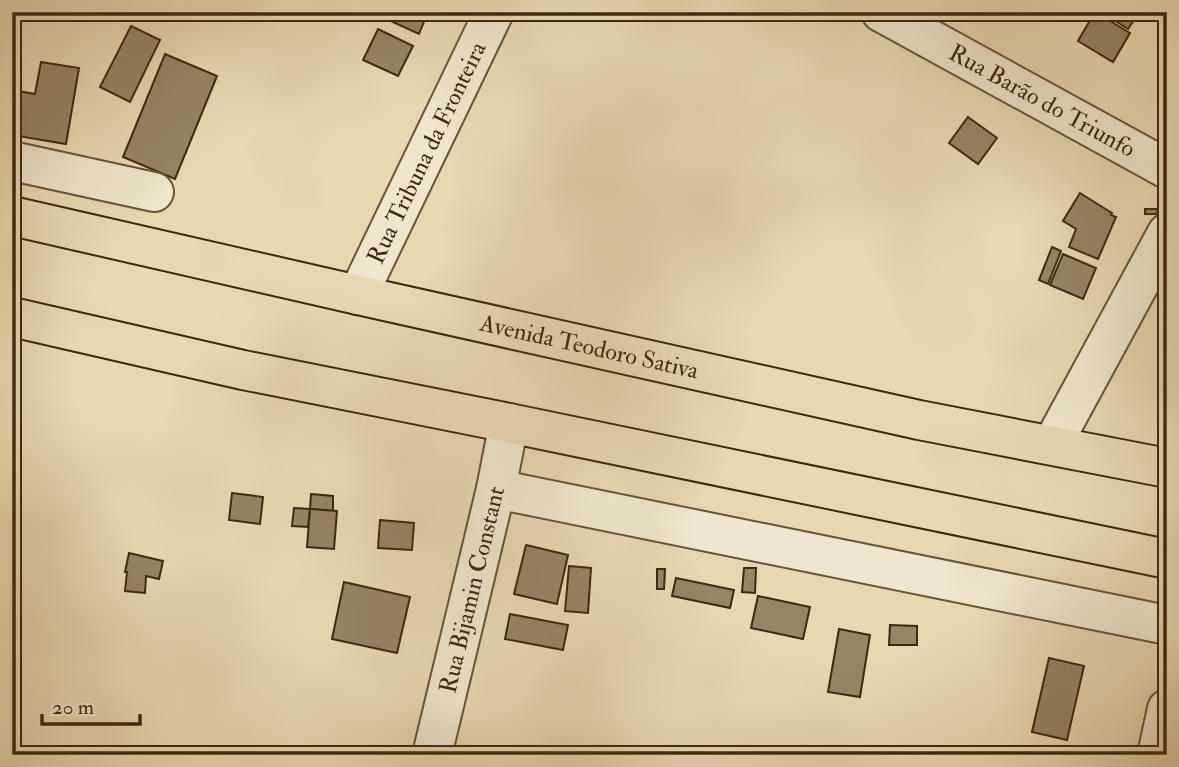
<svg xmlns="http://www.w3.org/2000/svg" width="1179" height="767" font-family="'IM FELL Double Pica',serif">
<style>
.building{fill:#968465;stroke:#3e2811;stroke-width:2}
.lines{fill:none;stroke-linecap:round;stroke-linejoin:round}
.minor-casing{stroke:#685439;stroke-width:42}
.major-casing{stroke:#3e2811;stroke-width:42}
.minor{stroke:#f0e6cd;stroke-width:38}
.major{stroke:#e8d8b2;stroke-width:38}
.labels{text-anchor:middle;stroke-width:7;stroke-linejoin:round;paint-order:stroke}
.street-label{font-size:24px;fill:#3e2811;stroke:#f0e6cd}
</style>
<rect width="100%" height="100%" fill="#e8d8b2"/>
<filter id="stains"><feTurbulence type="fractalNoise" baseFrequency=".00286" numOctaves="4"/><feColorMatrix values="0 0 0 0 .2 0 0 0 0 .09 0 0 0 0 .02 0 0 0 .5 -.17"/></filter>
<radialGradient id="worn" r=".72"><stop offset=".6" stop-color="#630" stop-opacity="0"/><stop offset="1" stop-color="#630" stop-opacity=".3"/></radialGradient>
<g class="building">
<path d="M371,12H428L419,34Z"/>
<path d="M1095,12L1130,33L1113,62L1078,41Z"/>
<path d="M1119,12L1134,20L1128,29L1114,20Z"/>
<path d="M131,26L160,40L130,102L100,87Z"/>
<path d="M378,29L413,46L398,76L363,60Z"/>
<path d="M165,54L217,76L175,179L123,157Z"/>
<path d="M41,62L79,68L66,144L12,135V90L35,94Z"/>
<path d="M968,117L997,138L978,164L949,143Z"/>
<path d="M1080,193L1112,213L1111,215L1116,217L1098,259L1069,247L1076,229L1063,221Z"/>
<path d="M1145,209H1157L1158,214H1145Z"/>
<path d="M1052,247L1061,251L1048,284L1039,280Z"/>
<path d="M1063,254L1096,268L1083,299L1050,285Z"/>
<path d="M232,493L263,497L260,524L229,520Z"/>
<path d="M311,494L333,496V511L310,509Z"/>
<path d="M294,508L310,509L308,527L292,526Z"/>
<path d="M310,509L337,511L334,549L307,547Z"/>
<path d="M380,520L414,523L412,550L378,548Z"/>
<path d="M526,545L568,555L557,604L514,594Z"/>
<path d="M129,553L163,561L159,579L146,576L145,593L125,591L127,572H125Z"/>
<path d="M569,566L591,568L588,613L565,611Z"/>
<path d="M744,568H756L755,593L742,592Z"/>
<path d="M657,569H665L664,589H657Z"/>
<path d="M676,578L734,590L730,608L672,596Z"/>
<path d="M344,582L410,597L397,653L332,639Z"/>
<path d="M758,596L810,607L803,639L751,628Z"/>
<path d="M510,614L568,625L563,650L505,639Z"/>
<path d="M890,625L917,626V645H889Z"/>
<path d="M839,629L870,635L860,697L828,692Z"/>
<path d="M1049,658L1084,666L1067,740L1032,732Z"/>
</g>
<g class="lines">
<defs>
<g id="minor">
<path id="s1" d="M881,12L1167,169"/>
<path d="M12,161L154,192"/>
<path id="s2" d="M358,295L494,12"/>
<path d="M1052,445L1167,233"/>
<path d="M496,489L1167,625"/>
<path id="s3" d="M432,755L496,489L509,423"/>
<path d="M1157,755L1167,709"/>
</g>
<g id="major">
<path id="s4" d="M12,216L358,295L919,420L1167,468"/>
<path d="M12,317L243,370L509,423L1167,559"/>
</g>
</defs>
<use href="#minor" class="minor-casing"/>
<use href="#major" class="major-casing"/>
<use href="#minor" class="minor"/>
<use href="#major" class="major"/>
</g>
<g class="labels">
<g class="street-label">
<text dy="8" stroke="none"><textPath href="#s1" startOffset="184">Rua Barão do Triunfo</textPath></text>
<text dy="8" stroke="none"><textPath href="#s2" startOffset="158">Rua Tribuna da Fronteira</textPath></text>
<text dy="8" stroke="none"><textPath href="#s4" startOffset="592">Avenida Teodoro Sativa</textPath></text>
<text dy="8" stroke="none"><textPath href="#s3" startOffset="170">Rua Bijamin Constant</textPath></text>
</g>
</g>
<rect width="1179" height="767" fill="none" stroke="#e8d8b2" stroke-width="42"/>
<rect x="14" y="14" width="1151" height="739" fill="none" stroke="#3e2811" stroke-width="3.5"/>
<rect x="21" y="21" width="1137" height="725" fill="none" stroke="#3e2811" stroke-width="2"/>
<path d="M42 714v10h98v-10" fill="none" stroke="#3e2811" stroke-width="3.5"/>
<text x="52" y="714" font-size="21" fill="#3e2811" stroke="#f0e6cd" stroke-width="5" paint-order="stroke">20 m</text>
<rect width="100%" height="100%" filter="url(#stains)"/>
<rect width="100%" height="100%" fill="url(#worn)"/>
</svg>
